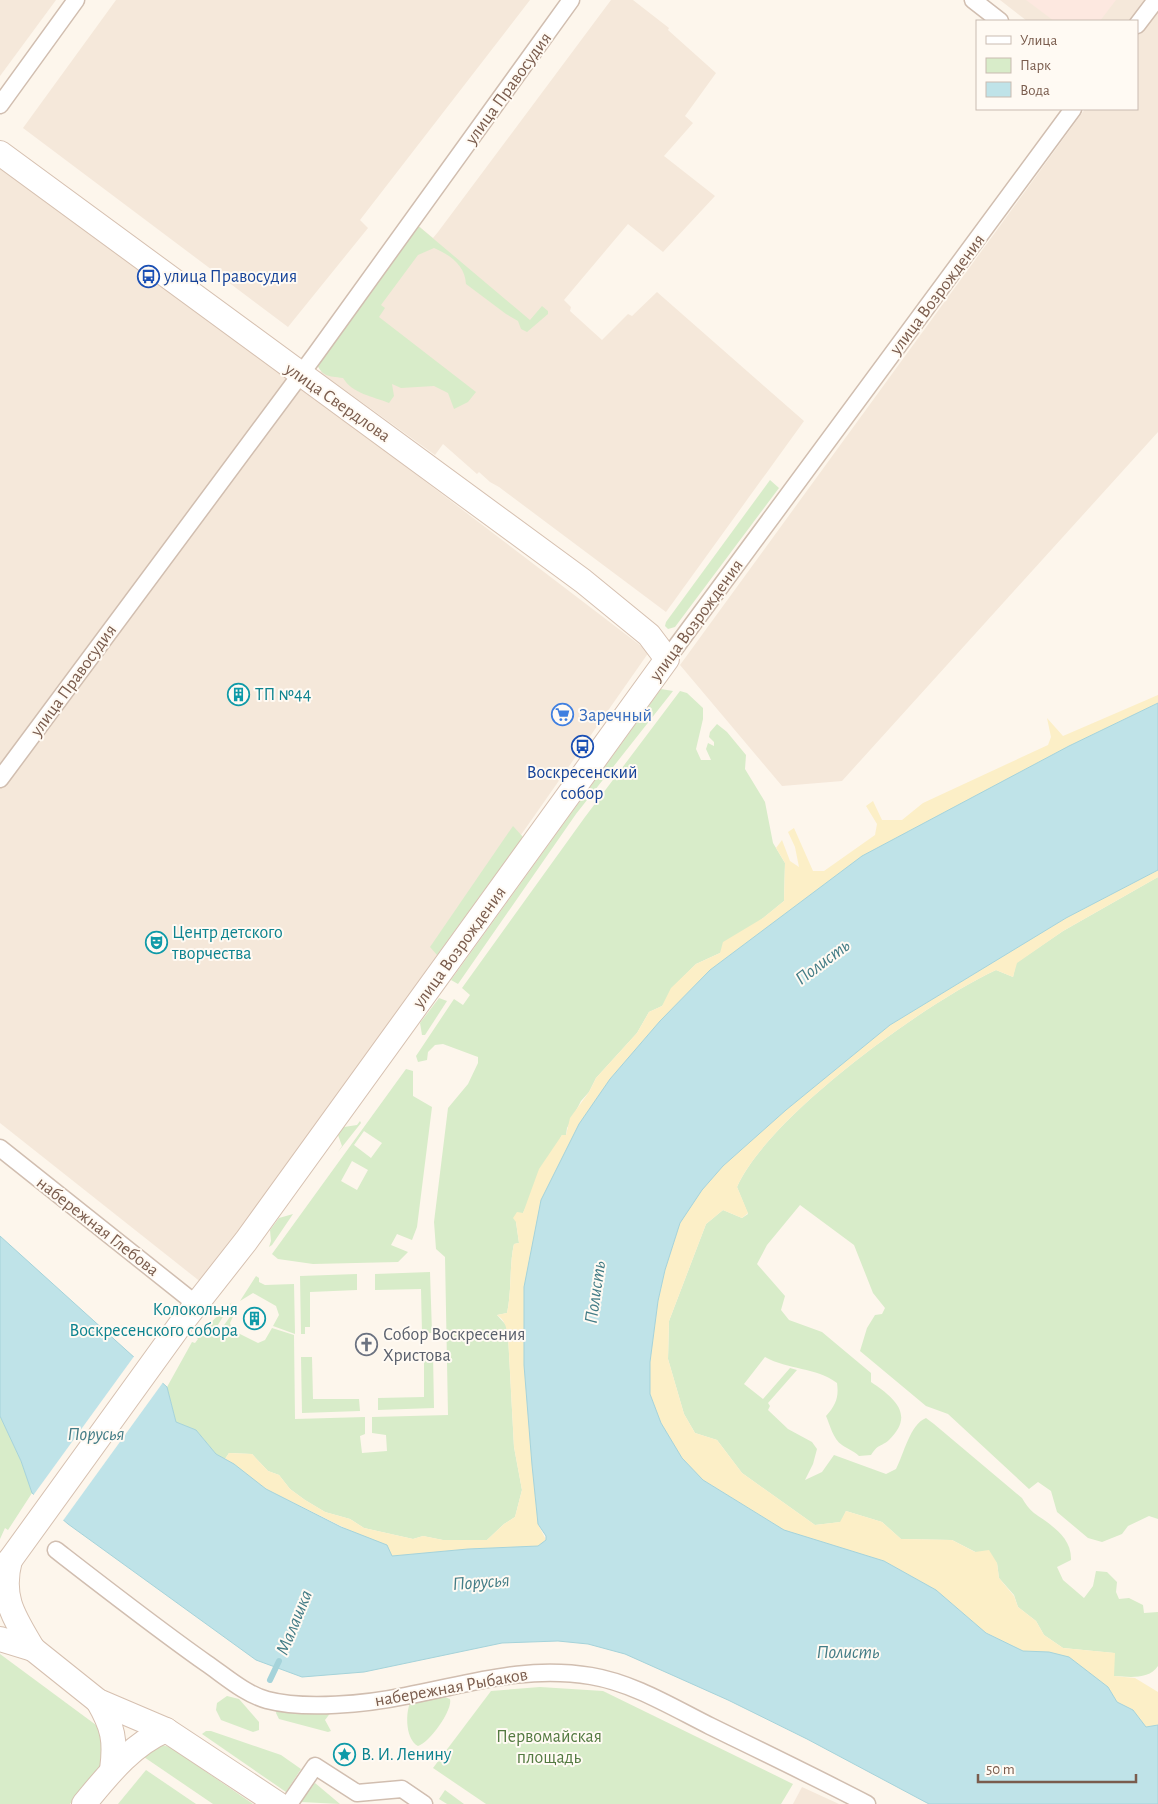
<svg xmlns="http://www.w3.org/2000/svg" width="1158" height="1804" font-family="'Alegreya Sans',sans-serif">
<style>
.residential{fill:#f5e8da}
.commercial{fill:#fde8e0}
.green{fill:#d8ecc9;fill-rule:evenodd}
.sand{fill:#fcefc7}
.water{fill:#bfe3e8;stroke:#a5d3da}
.pier{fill:#fdf6ec}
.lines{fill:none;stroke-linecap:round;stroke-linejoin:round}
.stream{stroke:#a5d3da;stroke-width:6}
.street-casing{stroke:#d1beb0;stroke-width:19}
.secondary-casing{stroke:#d6c0b0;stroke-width:26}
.street{stroke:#fff;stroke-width:16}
.secondary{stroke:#fff;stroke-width:24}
.labels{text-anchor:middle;stroke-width:4;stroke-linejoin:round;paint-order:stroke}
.street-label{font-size:18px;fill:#7a5c4d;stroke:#fffaf3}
.transit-label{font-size:18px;fill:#164399;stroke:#fffaf3;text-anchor:start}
.culture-label{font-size:18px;fill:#0d838f;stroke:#fffaf3;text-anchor:start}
.shop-label{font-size:18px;fill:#366cbe;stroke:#fffaf3;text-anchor:start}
.worship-label{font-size:18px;fill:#5b616d;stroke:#fffaf3;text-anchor:start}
.park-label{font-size:18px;fill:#537a41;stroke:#fffaf3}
.water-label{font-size:19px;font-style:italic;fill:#437c86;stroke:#fffaf3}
</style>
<rect width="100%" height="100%" fill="#fdf6ec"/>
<g class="residential">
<path d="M0,0H56L0,76Z"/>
<path d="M116,0H530L360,220L368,228L288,327L23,128Z"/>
<path d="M611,0H633L669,28L668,30L716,73L685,116L693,123L664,156L715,196L663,252L628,224L564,300L571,307L570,311L602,340L628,314L632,316L657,292L804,421L666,612L499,487L490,482L479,472L477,474L443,444L435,455L320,372L416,224L433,238L438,232Z"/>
<path d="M1000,0H1158V432L842,781L782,786L680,665L1085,109H1137V21H1027Z"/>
<path d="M0,168L287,376L649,652L327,1112L202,1283L0,1123Z"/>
<path d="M802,1787L839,1804H793Z"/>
</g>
<path class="commercial" d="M1026,0H1116L1100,21H1054Z"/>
<g class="green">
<path d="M416,224L530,320L542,306L548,311V314L527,332L521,329L518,321L506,314L466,284C465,265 450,255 434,248L418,255L381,305L385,308L379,317L476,392L468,402L454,409L448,393L434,386L401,388L392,384L394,396L389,403C372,396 353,394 343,378C328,376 322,377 316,362Z"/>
<path d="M770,480L779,488L675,627L668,629L665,626L666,622Z"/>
<path d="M661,689L673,691L576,814L458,984L451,980Z"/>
<path d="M680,691L687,693L703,708V719L696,749L701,760H711L706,749L708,743L714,746V742L709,737L710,732L717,724L727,732L746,755L745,769L765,802L773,843L785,863L784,901L720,953L696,964L672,988L667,1001L662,1006L649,1012L637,1033L596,1078L589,1092L581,1101L567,1128L566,1135H562L523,1213L516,1222L519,1243L514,1244C509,1266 512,1290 507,1313L497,1315L506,1325L508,1335L514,1447L522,1490L515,1517L504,1524L487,1540H443L423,1536L413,1539L364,1528L350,1519L325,1512L305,1500L290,1489L279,1475L268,1471L252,1454L229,1453L225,1459L216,1454L196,1430L176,1422L167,1387L192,1342L195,1343L198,1339L196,1337L232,1302L213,1333L216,1336L238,1306L230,1323L232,1330L258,1343L265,1340L272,1328L294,1335L295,1419L365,1417V1434L360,1436L362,1453L387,1451L386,1435L372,1433V1417L448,1415L445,1257L436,1249L434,1222L448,1108L468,1084L478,1063V1057L443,1044L435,1045L428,1052L427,1060L418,1062L416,1056L454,999L463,1005L470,995L462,988L585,817Z"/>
<path d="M513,826L523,837L437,955L430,947Z"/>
<path d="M1158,877V1519L1149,1516L1128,1526L1122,1534L1102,1542L1088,1538L1057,1512L1051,1491L1038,1482L1029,1489L948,1414L926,1406L860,1351L867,1328L875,1315L882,1314L885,1308L873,1293L854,1245L800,1205L767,1245L757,1264L785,1296L781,1310L789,1320L822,1332L871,1373V1382C893,1397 916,1414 889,1440C881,1447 879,1443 871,1455L859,1456C854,1451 848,1449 842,1445C833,1439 830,1425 826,1416C836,1405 839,1397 837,1383C816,1367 788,1370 765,1357L744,1384L763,1399L790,1368L797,1370L768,1403L770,1406L768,1410L788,1429L812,1442L817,1449L813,1464L805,1480L822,1472L834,1455L886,1474L896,1469C904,1454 910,1424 926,1418L934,1424L1022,1498C1025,1503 1029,1509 1034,1513C1051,1525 1072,1537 1071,1560L1057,1567L1063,1580L1084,1598L1093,1586L1096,1571L1107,1572L1117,1582L1116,1592L1119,1599L1129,1598L1143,1605L1144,1613L1158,1612V1666C1149,1680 1128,1677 1114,1676V1653L1063,1648L1044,1635L1036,1621L1018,1607L1014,1595L999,1578L997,1563L952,1540L901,1539L882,1522L846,1511L841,1522L815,1525L742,1473L717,1440L695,1433L684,1414L668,1359L669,1321L706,1224L723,1210L742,1218L748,1214L737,1187C768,1116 925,1003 996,970L1013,977L1016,963L1063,931Z"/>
<path d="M439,998L447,1001L425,1035H422L420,1023Z"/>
<path d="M406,1069L413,1071V1096L432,1107L417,1227L412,1240L397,1234L391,1245L408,1252L398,1262L313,1264L278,1259L272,1254ZM364,1131L382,1143L371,1158L354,1145ZM352,1161L368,1170L357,1190L341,1181Z"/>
<path d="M360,1121L361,1123L338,1152L342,1146L338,1135L344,1127L357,1125Z"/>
<path d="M293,1214L272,1245L269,1247L271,1241L270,1230L279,1218Z"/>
<path d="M430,1272L432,1333H422L421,1289L375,1290V1274Z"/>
<path d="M357,1274V1290L310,1292V1327H305V1334H301L300,1276Z"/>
<path d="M256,1276L259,1278V1282L265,1285L294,1284L295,1334L273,1326L279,1315L276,1306L253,1293L240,1301Z"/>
<path d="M424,1353H433L434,1408L378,1410V1398L424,1397Z"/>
<path d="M301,1357H312L313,1399H359L360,1411L302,1413Z"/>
<path d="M0,1416L21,1461L32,1493L8,1530L5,1528L0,1539Z"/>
<path d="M0,1654L96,1725L108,1740L106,1761L70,1804H0Z"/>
<path d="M540,1687L603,1691L793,1784L781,1804H486L433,1768L491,1691Z"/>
<path d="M227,1696L239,1699L259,1722V1730L253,1732L221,1720L216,1710L217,1703Z"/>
<path d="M442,1696L450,1699C453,1710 429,1743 418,1746C406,1740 405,1715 410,1703Z"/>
<path d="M277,1709L331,1712L325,1720L331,1731L328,1732L279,1719L276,1713Z"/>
<path d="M206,1731H211L281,1755L301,1769L286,1792L202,1734Z"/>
<path d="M162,1745L170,1747L253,1804H213L141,1755Z"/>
<path d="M146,1770L196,1804H118Z"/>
<path d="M315,1783L340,1804L301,1802Z"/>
<path d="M445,1790L464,1804H447L439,1799Z"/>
</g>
<g class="sand">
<path d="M1158,695V703L1069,746L862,856L710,970L660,1021L610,1079L579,1124L524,1287V1365L532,1465L538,1524L546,1540L538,1546L468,1549L392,1556L359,1535L266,1489L225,1459L229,1453L252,1454L268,1471L279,1475L290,1489L305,1500L325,1512L350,1519L364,1528L413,1539L423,1536L443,1540H487L504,1524L515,1517L522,1490L514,1447L508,1335C506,1327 505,1320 497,1315L507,1313C512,1290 509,1266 514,1244L519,1243L516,1222L513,1218L517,1212L523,1213L539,1169L562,1135H566L570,1118L589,1092L596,1078L637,1033L649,1012L662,1006L671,988L696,964L720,953L723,942L763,918L784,901L785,863L776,848L782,840L790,861L799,867L795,847L788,832L794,828L813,871H824L875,835L877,824L866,806L873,801L882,820H902L923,803L1048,745L1051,737L1047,718L1063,736Z"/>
<path d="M1158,870V877L1063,931L1017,963L1013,977L996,970C925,1003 768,1116 737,1187L748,1213L742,1218L723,1210L706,1224L669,1321L668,1359L684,1414L695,1433L717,1440L742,1473L815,1525L840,1522L846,1511L882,1522L901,1539L952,1540L975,1552L989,1550L997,1563L999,1578L1014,1596L1018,1607L1036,1621L1044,1635L1063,1648L1115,1653L1114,1676L1135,1678L1158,1692V1725L1146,1727L1133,1710L1117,1702L1108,1687L1049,1652L1023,1651L986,1633L936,1590L884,1561L784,1530L703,1480L682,1458L661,1423L650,1394V1362L658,1301L665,1270L680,1223L702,1190L723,1166L786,1110L890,1025L1066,918Z"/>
</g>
<path class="water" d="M1158,703V870L1066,918L890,1025L786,1110L723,1166L702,1190L680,1223L665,1270L658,1301L650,1362V1394L661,1423L682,1458L703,1480L784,1530L884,1561L936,1590L986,1633L1023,1651L1049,1652L1069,1657L1108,1687L1117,1702L1133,1710L1146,1727L1158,1725V1804H929L807,1739L728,1700L625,1654L588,1644L558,1641L502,1643L364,1672L302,1677L256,1660L68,1524L32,1493L21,1461L0,1416V1236L167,1387L176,1422L196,1430L216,1454L234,1464L266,1489L341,1527L387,1545L392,1556L468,1549L538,1546L546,1540V1536L538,1524L532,1465L524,1365V1287L541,1200L579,1124L610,1079L660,1021L710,970L862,856L1069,746Z"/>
<path class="pier" d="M135,1355L164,1381L62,1522L32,1497Z"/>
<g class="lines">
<path class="stream" d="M270,1680L279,1661"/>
<defs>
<g id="street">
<path d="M973,0L1000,21"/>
<path d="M1137,25L1156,0"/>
<path d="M0,105L76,0"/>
<path d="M667,659L1073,109"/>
<path d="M0,779L315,355L571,0"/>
<path d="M0,1148L196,1304"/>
<path d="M56,1550C105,1588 155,1627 206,1663C225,1676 245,1694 267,1700C305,1710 367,1704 405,1696C470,1684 524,1665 591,1676C633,1683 672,1707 710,1726C763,1752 815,1777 867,1804"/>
<path d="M289,1804L315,1766L357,1793L402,1789L424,1804"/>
</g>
<g id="secondary">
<path d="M0,153L583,581L649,635L667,659L246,1241L180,1325L0,1574"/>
<path d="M10,1560C0,1598 14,1617 33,1649"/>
<path d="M0,1639L33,1649L98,1701L166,1730L278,1804"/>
<path d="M98,1701C113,1727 116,1740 112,1770"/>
<path d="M84,1804C108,1775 131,1745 166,1730"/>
</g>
</defs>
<use href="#street" class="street-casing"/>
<use href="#secondary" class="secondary-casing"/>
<use href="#street" class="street"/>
<use href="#secondary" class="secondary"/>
</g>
<defs>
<symbol id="bus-ring" viewBox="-11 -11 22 22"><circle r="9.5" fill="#fffaf3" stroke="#1a4fb4" stroke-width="1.5"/><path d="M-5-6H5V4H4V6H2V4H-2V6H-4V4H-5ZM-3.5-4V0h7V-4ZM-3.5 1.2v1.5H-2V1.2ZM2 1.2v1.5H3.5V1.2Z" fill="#1a4fb4"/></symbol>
<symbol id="building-ring" viewBox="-11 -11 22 22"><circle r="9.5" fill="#fffaf3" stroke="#0f9aa8" stroke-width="1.5"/><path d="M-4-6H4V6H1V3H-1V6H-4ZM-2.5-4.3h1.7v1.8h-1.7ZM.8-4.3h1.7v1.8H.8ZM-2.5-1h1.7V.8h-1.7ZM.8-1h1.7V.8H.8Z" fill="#0f9aa8"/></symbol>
<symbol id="supermarket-ring" viewBox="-11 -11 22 22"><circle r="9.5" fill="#fffaf3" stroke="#3f7fe0" stroke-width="1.5"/><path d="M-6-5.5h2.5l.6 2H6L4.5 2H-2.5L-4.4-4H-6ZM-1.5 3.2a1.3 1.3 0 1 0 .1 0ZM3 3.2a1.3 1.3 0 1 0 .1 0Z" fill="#3f7fe0"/></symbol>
<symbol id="theatre-ring" viewBox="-11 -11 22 22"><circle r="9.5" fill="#fffaf3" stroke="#0f9aa8" stroke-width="1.5"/><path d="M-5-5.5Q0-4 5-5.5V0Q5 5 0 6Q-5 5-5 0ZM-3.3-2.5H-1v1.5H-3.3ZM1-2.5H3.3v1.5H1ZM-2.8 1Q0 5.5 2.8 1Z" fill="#0f9aa8"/></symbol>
<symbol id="church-ring" viewBox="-11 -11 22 22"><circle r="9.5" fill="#fffaf3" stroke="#6b7280" stroke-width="1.5"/><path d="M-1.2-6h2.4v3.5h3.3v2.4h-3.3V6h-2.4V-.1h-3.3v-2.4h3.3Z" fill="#6b7280"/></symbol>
<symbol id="sight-ring" viewBox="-11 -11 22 22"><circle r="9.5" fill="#fffaf3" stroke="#0f9aa8" stroke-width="1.5"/><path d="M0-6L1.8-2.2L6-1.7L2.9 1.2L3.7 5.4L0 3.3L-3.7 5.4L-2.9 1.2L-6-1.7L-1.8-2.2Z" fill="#0f9aa8"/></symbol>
</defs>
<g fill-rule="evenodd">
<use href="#bus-ring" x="136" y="264" width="25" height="25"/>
<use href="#building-ring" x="226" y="682" width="25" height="25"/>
<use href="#supermarket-ring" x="550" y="702" width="25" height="25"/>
<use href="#bus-ring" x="570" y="734" width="25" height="25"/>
<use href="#theatre-ring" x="144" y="930" width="25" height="25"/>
<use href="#building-ring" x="242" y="1306" width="25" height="25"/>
<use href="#church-ring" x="354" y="1332" width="25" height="25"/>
<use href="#sight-ring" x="332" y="1742" width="25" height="25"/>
</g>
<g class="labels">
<g class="street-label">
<text transform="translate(508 88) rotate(-54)" y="6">улица Правосудия</text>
<text transform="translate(937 294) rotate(-53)" y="6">улица Возрождения</text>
<text transform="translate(338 402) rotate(35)" y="6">улица Свердлова</text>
<text transform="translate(696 620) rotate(-54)" y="6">улица Возрождения</text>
<text transform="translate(73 680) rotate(-54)" y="6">улица Правосудия</text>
<text transform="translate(459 947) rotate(-54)" y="6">улица Возрождения</text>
<text transform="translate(98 1226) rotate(38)" y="6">набережная Глебова</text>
<text transform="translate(451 1687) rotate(-10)" y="6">набережная Рыбаков</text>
</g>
<g class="transit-label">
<text x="164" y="282">улица Правосудия</text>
<text x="582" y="778" text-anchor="middle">Воскресенский<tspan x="582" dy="21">собор</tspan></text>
</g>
<g class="culture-label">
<text x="255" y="700">ТП №44</text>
<text x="172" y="938">Центр детского<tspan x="172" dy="21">творчества</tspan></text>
<text x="238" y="1315" text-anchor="end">Колокольня<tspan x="238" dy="21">Воскресенского собора</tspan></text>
<text x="361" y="1760">В. И. Ленину</text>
</g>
<g class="shop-label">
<text x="579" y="721">Заречный</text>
</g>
<g class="worship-label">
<text x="383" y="1340">Собор Воскресения<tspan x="383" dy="21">Христова</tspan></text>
</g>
<g class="park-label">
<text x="549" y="1742">Первомайская<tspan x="549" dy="21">площадь</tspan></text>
</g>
<g class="water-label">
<text transform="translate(822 961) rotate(-37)" y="7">Полисть</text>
<text transform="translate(594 1292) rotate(-82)" y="7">Полисть</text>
<text x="96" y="1440">Порусья</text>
<text transform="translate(481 1581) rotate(-4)" y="7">Порусья</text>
<text transform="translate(293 1622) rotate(-68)" y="7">Малашка</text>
<text x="848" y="1658">Полисть</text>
</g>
</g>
<rect x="976" y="20" width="162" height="90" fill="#fffaf3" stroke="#cabbb1"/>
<rect x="986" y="36" width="25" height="8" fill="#ffffff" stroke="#cabbb1"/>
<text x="1020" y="45" font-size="15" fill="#7a5c4d">Улица</text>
<rect x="986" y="58" width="25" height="15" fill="#d8ecc9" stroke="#cabbb1"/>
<text x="1020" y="70" font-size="15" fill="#7a5c4d">Парк</text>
<rect x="986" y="82" width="25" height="15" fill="#bfe3e8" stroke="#cabbb1"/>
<text x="1020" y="95" font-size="15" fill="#7a5c4d">Вода</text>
<path d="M978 1774v8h158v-8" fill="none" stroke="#7a5c4d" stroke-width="2.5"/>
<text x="986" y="1774" font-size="15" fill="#7a5c4d" stroke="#fffaf3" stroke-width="4" paint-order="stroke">50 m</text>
</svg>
